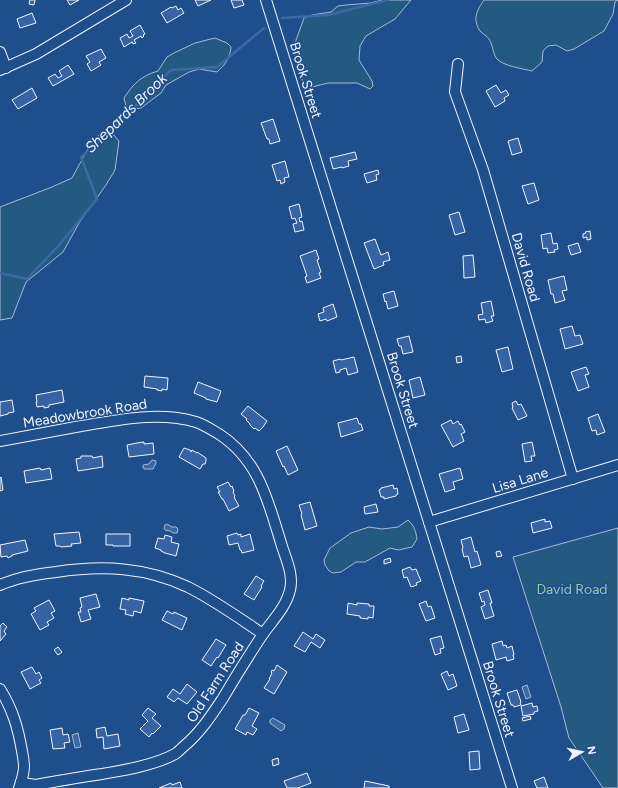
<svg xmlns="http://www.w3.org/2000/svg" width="618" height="788" font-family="Figtree,sans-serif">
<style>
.green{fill:#245a82;stroke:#a8bbd7}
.water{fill:#3b69a3;stroke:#a8bbd7}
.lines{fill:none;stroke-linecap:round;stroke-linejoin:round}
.stream{stroke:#3b69a3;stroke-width:2.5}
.building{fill:#3563a3;stroke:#f2f6ff}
.minor-casing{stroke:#f2f6ff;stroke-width:12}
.minor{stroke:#1f4e8c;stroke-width:10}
.labels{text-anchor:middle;stroke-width:3;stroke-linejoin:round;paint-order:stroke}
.street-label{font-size:14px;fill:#f2f6ff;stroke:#1f4e8c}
.park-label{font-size:14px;fill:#97c8a6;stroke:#1f4e8c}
.water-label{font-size:15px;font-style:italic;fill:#f2f6ff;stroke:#1f4e8c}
</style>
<rect width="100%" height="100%" fill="#1f4e8c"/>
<g class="green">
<path d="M382,0H411L395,19L366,36L360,46L359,60L372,81L373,86L370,89L357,83H328L312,87L304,83L299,74L295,57L296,40L304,18L312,15L331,12L338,6L346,5L371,3Z"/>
<path d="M484,0H618L615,2L613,14L604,31L574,49L567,51L556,45L548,46L543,51L542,62L532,71C524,69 503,66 497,59C493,55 493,45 489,39C487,36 483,34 480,31C472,19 477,10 484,0Z"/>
<path d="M215,38L227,43L231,47C230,58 225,65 217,72L199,69L189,72L166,85L161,93L141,108L127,110L124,98C134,83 141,76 158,71L167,57L174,53L195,43Z"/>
<path d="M107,132L113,134L119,141L115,170L106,185L79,223L63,252L26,282L12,318L0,320V207L52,187L72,178L90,145L100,134Z"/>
<path d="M408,520C414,525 416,532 417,539L412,547L398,550L390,548L365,562H356L341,572L333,573L329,571L325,565L324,560L330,548L351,533L369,527L382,529L398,527Z"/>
<path d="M618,528V788H603L569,738L561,707L513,557Z"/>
</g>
<g class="water">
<path d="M153,460L156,461V463L153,469H144L143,467V465L149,464L151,461Z"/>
<path d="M167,524L172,527H176L178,529L177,533H173L170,531L165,530L164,528L165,525Z"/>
<path d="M527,685L531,697L526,699L522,687Z"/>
<path d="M273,718L285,725L284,729L281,731L270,723V720Z"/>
<path d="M78,733L81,747L75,748L72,735Z"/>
</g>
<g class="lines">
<g class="stream">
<path d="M282,18L328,15L388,0"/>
<path d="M0,273L27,279L60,244L97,199L81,157L108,134L171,70L217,67L264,28"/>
</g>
</g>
<g class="building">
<path d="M30,0H35L34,5L29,4Z"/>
<path d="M67,0H79L70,5Z"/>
<path d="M195,0H211L198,6Z"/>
<path d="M231,0H242L244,5L234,8Z"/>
<path d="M176,6L178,10L181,8L184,13L167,23L161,13L171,7L172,8Z"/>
<path d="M32,13L36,23L20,28L17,19Z"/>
<path d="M140,25L145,34L143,35L144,36L142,38L141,36L134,40L136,43L133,44L132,42L124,47L120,38L127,34L129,38L133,36L130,31Z"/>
<path d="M101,49L106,58L99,62L101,65L91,71L87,64L90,62L86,56Z"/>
<path d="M68,65L74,74L53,86L48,78L55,74L58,78L62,76L59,71Z"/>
<path d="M496,85L501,93L506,90L509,95L504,98L505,101L495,107L486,91Z"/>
<path d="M32,88L37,98L18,109L12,100Z"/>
<path d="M273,119L280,141L270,144L269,139H267L261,123Z"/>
<path d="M518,138L522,152L512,155L508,141Z"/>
<path d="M355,152L357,159L348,161L349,166L342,168V167L333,169L330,158Z"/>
<path d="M285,161L289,177L284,178L285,182L281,184L280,180L277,181L272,165Z"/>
<path d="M378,170L379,174L376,175L377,180L367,183L364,174Z"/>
<path d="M534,183L539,200L528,204L522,186Z"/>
<path d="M299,204L302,217L299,218L300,222L302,221L304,230L295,232L293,224L297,223L295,218L292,219L289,207Z"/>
<path d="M459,212L465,232L455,235L449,215Z"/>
<path d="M590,231L591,239L587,240V237L583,238V234L586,233L585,232Z"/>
<path d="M551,233L553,244L557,243L558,249L554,250L555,252L548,253L547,248L543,249L541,235Z"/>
<path d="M375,239L381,255L388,252L390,260L383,262L384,265L374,269L364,243Z"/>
<path d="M578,243L581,252L571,255L568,246Z"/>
<path d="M316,250L319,259L317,260L321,272L319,273L321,278L307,283L305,277L307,276L300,256Z"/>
<path d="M473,255L475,277L464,278L463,256Z"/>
<path d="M564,276L567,290L562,291L565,300L555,303L553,294H551L548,280Z"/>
<path d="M394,291L398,306L388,309L386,301L385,302L383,294Z"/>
<path d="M491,301L494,316H491L493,321L486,323L485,319L479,320L478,315L483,314L481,303Z"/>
<path d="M333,304L337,317L327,321L326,319L320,321L318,314L324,312L323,308Z"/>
<path d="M572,326L575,336L580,335L583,344L565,349L560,329Z"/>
<path d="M409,336L413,352L403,354L401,346H399L397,339Z"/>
<path d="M508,347L513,369L502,372L496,350Z"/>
<path d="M461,356L462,362L457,363L456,357Z"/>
<path d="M354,357L358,372L348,375L346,368L340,370V372L336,373L333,361L340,359L341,360Z"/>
<path d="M586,367L589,374L585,375L589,387L578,391L571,372Z"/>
<path d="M145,376L168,378L167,390L162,389V391L157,390V389L144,387Z"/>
<path d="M420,377L425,395L413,398L409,380Z"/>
<path d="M198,382L221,391L217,402L206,399V398L194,393Z"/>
<path d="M62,390L64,402L49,405V407L44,408V406L37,407L36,402H37L36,395Z"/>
<path d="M12,400L14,412L8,413V414L0,416V402Z"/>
<path d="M516,401L518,405L521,404L527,416L518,420L512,408L513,407L512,403Z"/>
<path d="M248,406L267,421L263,427L259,431L255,428L254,429L250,425V424L246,420L247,419L241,414Z"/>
<path d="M598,414L605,432L597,435L596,430L592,431L588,418Z"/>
<path d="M357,418L359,424H361L363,430L341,437L338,423Z"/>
<path d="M451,420L453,424L458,421L460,425L461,424L465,432L461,434L464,441L453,447L441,425Z"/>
<path d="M144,442V444L153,443L154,454L129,457L127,445L137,443Z"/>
<path d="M532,442L535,456H531L532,461L525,462L522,444Z"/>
<path d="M287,446L298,470L288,475L284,466L283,467L276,451Z"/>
<path d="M184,448L190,450L191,452L192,450L197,453V452L206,458V461L205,464H203L200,469L179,457Z"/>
<path d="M81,456H92L93,458L102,456L103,467L78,471L76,459L81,458Z"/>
<path d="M40,468L41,470L50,468L52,479L26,483L24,471Z"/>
<path d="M460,468L463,479L453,482L455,489L445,492L439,474Z"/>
<path d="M1,477L3,490L0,491V478Z"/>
<path d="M228,482L231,487L232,486L234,491L233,492L235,496L234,497L239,506L229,511L223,499H222L218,492H220L217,487Z"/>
<path d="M393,485L394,489L397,488L398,494L396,495V496L384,499V497H381L379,490L381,489V488Z"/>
<path d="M310,502L317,526L305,530L301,515L302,514L299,505Z"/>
<path d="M376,504L378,512L365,514L364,507Z"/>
<path d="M545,519V522L550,521L552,528L533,533L531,523Z"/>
<path d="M79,532L81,543L71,544L72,546L61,547L60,546H56L54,534Z"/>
<path d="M237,533L238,535L241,534V537L250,534L254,550L242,553L241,550H240L238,543L229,545L227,536Z"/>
<path d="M106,534H130V546H113V545H106Z"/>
<path d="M165,535L172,537L171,542L179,544L176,556L165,553L161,551V550L155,548L158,538L164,539Z"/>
<path d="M471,537L475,552L477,551L481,565L471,568L468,556L464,557L462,549L463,548L461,540Z"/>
<path d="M25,540L28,551L12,555V556L8,558L7,556L1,557L0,545Z"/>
<path d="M500,551L502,556L497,557L496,552Z"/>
<path d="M390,558L391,562L384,564V560Z"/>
<path d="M410,567L412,570L416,569L421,581L416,583L417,585L411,587L407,577L404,578L402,570Z"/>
<path d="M256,576L264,581L261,586L262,587L254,600L244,594Z"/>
<path d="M488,590L492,603H490L494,616L485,619L481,607L485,605L484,601L482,602L479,593Z"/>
<path d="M96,594L100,607L88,610L91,619L81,622L78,612H81L80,608L82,607L80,598Z"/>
<path d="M122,598L129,600V598L144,601L141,613L134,611L133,616L125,614L126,610L120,609Z"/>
<path d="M49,600L55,611L51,613L54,618L47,622L49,625L40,630L31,614L36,611L34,608Z"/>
<path d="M426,601L428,607L431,606L435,618L426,621L419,604Z"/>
<path d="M348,603L357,605V603L369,604V606H374L373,618L368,617V619L360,618V616L347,614Z"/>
<path d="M167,611L173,614L174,612L187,618L182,630L162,620Z"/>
<path d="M3,623L7,627L4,631L6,634L0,641V626Z"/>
<path d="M303,632L313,639L316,634L325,640L320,648L311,642L305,652L294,646Z"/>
<path d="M441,636L444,648L440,649L441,653L435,655L430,639Z"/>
<path d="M216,639L226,645L218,658L217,657L211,666L202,660Z"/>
<path d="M502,641L503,646L506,645L507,648L512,646L514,655H513L514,659L507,661L506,657L496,660L492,644Z"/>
<path d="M58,647L62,652L58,655L54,650Z"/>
<path d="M277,665L287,672L274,694L264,688L270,679H269L272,673L271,672L272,670L274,671Z"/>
<path d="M32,667L36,674L39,672L42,678L39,680L41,683L30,689L21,672Z"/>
<path d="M447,671L449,676L453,674L457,686L448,690L441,674Z"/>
<path d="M187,684L197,692L187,704L178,698L174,702L167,697L173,689L180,694Z"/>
<path d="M517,690L521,702L520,703L521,705L514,707L513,705H511L507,693Z"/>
<path d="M532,703L533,707L537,706L538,711L534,712V714L523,716L521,706Z"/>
<path d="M148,708L156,714L152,718L161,726L153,734L152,733L149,737L140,729L148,721L142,715Z"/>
<path d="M249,708L259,713L252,726L257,729L253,735L247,732L246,735L235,729L243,715H245Z"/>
<path d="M464,714L469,730L458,733L454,717Z"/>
<path d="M530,716L531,719L523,721L522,718Z"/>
<path d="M105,727L107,736L118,734L120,746L104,749L103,737L97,738L96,729Z"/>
<path d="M62,728L63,735L68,734L70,742L64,743L65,748L53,749L50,730Z"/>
<path d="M479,751L480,769L470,770L469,752Z"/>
<path d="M278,758L279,764L273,766L272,760Z"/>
<path d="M307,773L311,783L298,788H287L284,781Z"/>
<path d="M544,777L548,788H537L534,781Z"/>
<path d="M365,781L389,786V788H364Z"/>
<path d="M180,782L182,788H159L171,783L172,785Z"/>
</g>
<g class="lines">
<defs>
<g id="minor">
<path d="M266,0L429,522L512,788"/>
<path d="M0,52L6,68"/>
<path d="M458,64L455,92L483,170L573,479"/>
<path d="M0,70L36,54L126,0"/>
<path d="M0,441C27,436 54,431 81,426C119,420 158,411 196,422C205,425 212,430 219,434C259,460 268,501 281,543C285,557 294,574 290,590C286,607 273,620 263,634C249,655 236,676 223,698C211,716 200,733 183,747C181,749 178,752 175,754C155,765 125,770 102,774C80,777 58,781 36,785L29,784L21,782"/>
<path d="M429,522L618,465"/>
<path d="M0,585C18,577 37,574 56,572C103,565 145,567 188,587C214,600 239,618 263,634"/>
<path d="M0,689C13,710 18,728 22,751C23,756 24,762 24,767C24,774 21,782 19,788"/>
</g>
</defs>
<use href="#minor" class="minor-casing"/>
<use href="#minor" class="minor"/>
</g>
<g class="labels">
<g class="street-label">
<text transform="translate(306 80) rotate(73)" y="5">Brook Street</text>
<text transform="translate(526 267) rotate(74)" y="5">David Road</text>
<text transform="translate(403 390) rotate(73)" y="5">Brook Street</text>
<text transform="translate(85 413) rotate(-9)" y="5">Meadowbrook Road</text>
<text transform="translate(520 480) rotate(-17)" y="5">Lisa Lane</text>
<text transform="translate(215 682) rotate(-57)" y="5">Old Farm Road</text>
<text transform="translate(499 699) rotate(73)" y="5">Brook Street</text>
</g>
<g class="park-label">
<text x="572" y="594">David Road</text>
</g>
<g class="water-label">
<text transform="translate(126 113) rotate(-44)" y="5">Shepards Brook</text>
</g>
</g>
<g transform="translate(582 752) rotate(81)" stroke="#1f4e8c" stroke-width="3" paint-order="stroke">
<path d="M0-3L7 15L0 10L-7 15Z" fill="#f2f6ff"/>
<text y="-6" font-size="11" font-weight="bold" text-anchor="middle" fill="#f2f6ff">N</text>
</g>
</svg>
